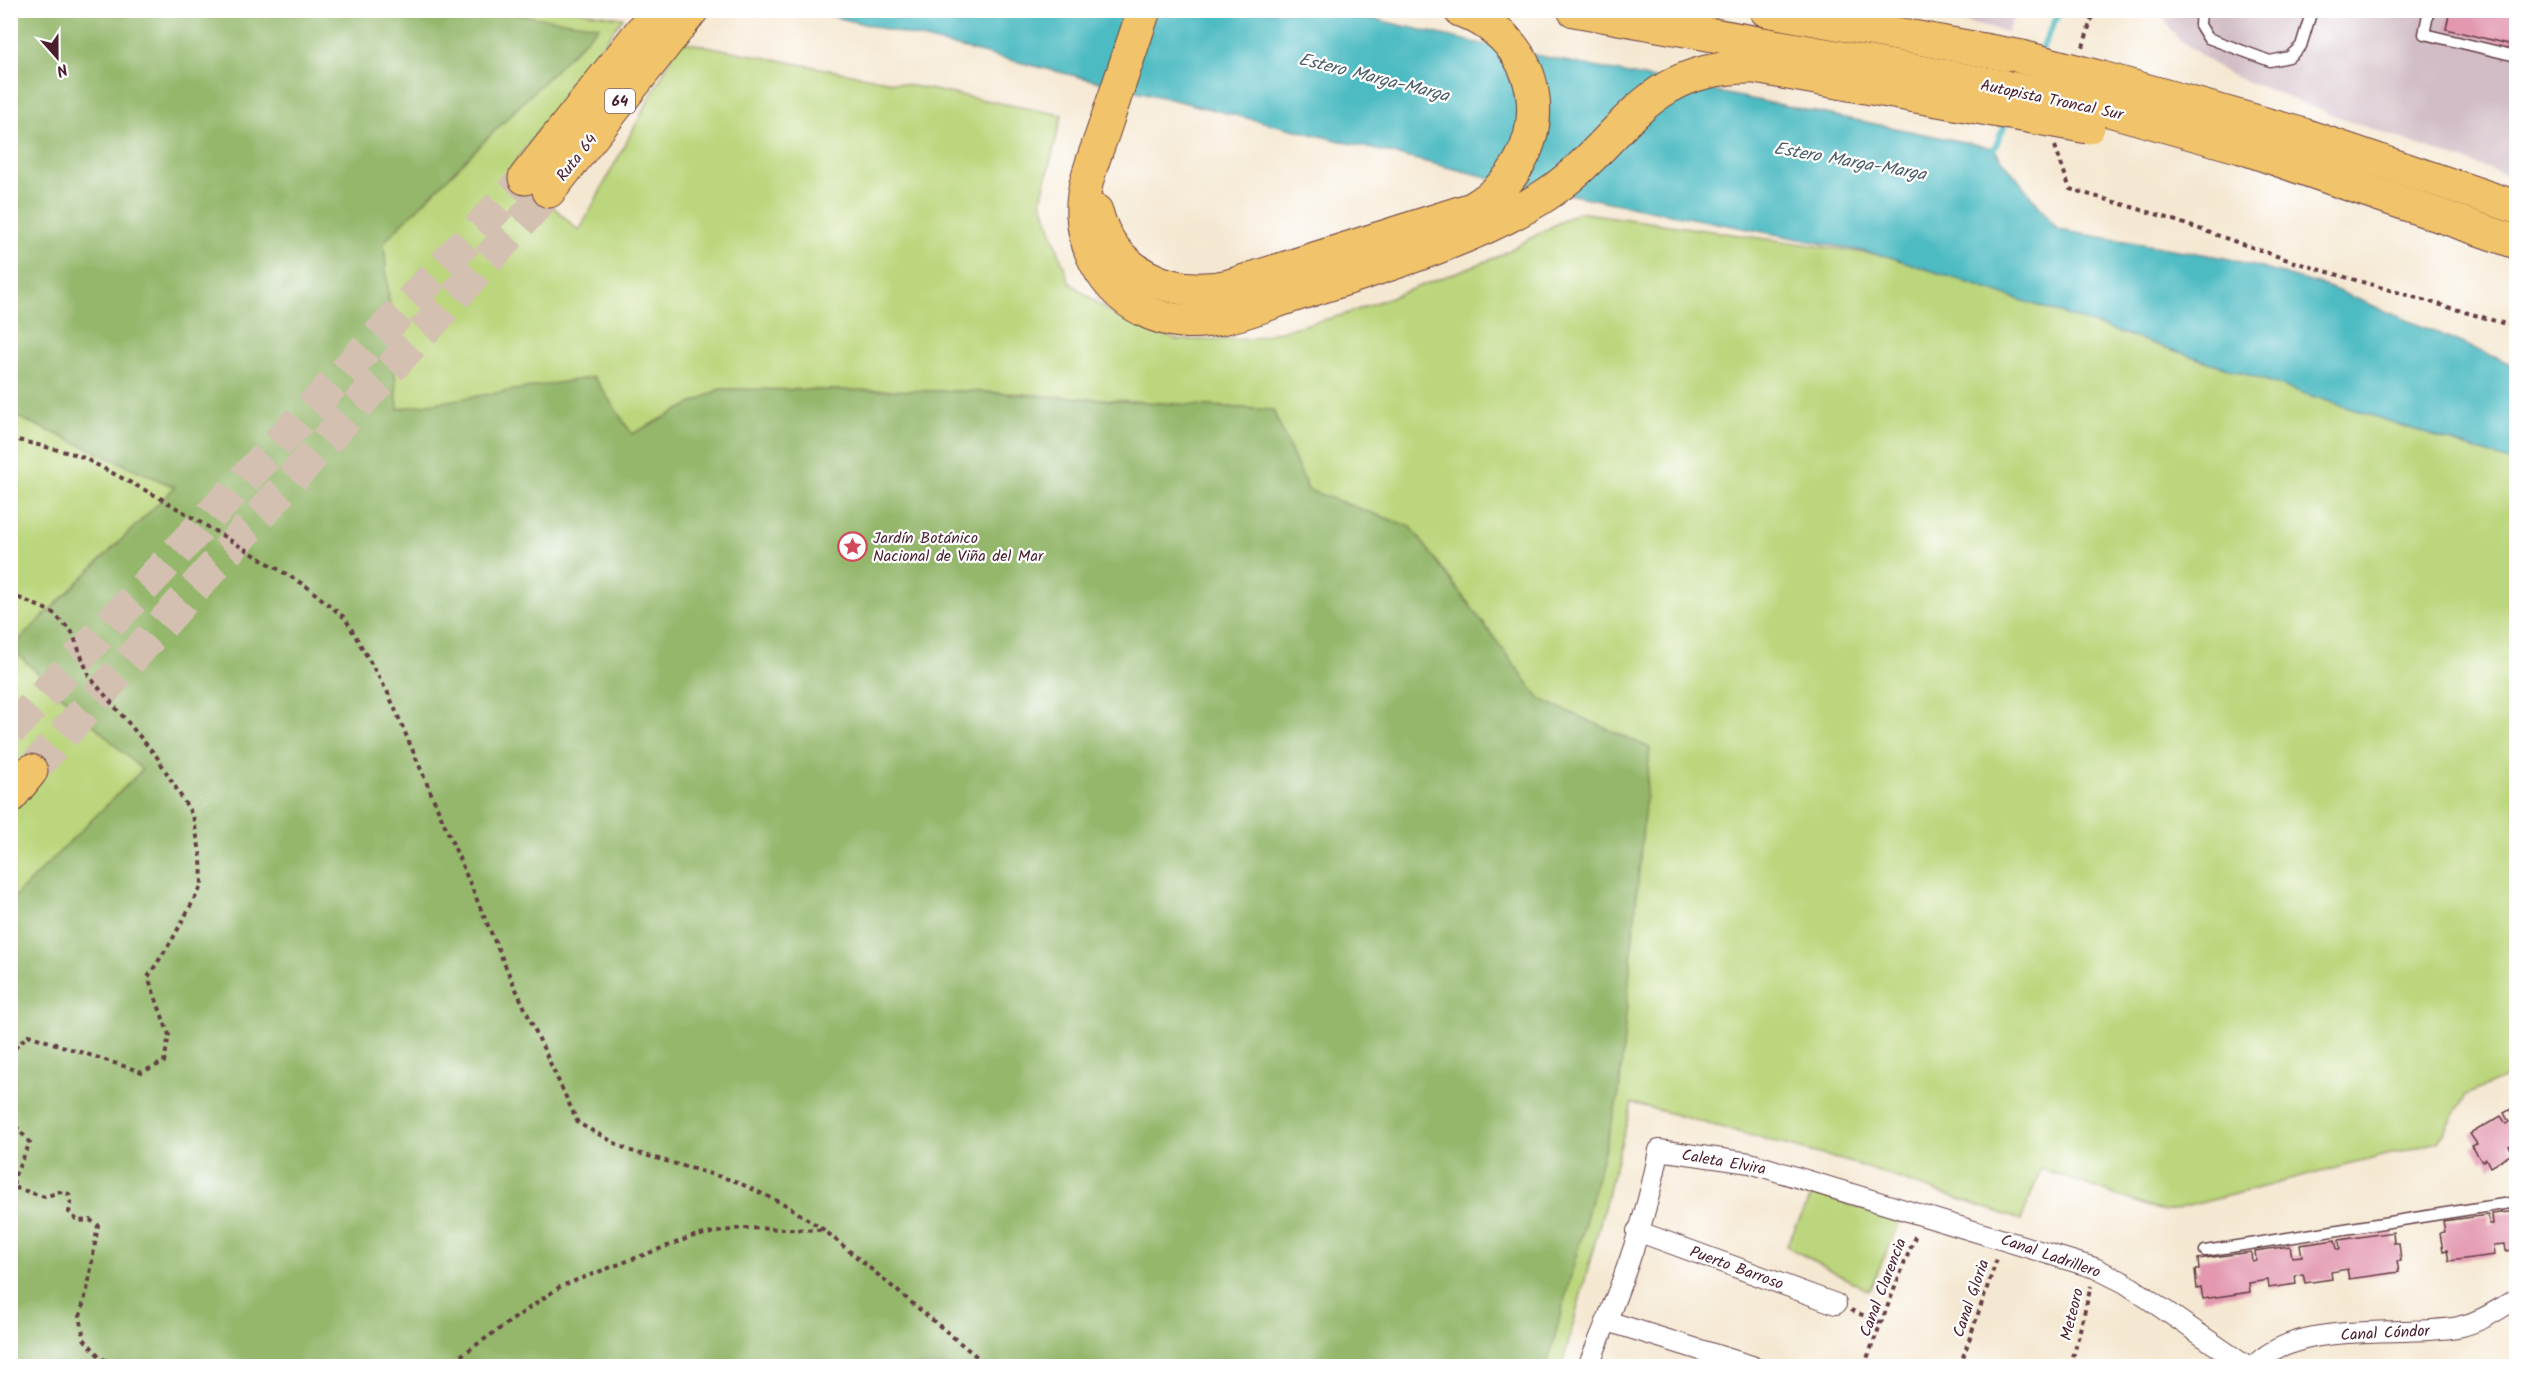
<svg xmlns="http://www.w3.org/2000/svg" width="2527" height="1377" font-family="Kalam,sans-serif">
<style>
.industrial{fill:#d2bdc6}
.green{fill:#bbd67c;stroke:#827a54;stroke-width:1.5}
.forest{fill:#94b76c;stroke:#6f6b4c;stroke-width:1.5}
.water{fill:#4dbbc2;stroke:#4c6d76;stroke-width:1.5}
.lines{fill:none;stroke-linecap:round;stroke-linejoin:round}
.stream{stroke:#4dbbc2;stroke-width:6}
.building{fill:#e398b0}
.trunk-tunnel{stroke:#d3c0b1;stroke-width:33;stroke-dasharray:33 16;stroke-linecap:butt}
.service-casing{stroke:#643d44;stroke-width:13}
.minor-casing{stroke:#643d44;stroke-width:22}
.trunk-casing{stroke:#643d44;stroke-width:35}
.motorway-casing{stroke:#643d44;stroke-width:35}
.path{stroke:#643d44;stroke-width:4;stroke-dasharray:4.5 4.5;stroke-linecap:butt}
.service{stroke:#fff;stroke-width:10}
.minor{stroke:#fff;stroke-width:20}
.trunk{stroke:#f1c36a;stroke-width:33}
.motorway{stroke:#f1c36a;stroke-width:33}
.motorway-bridge-casing{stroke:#643d44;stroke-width:35;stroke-linecap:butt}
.motorway-bridge{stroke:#f1c36a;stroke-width:33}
.labels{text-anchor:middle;stroke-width:4.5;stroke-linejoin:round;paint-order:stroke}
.shield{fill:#fff;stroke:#80626b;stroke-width:1.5}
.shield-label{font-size:15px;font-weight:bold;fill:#4a1f2b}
.street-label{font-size:16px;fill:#4a1f2b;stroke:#fff}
.poi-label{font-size:16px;fill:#4a1f2b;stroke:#fff;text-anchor:start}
.water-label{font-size:18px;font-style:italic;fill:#4b5d67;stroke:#fff}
</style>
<rect width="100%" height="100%" fill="#fff"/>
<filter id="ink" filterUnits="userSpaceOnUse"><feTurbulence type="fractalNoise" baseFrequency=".0167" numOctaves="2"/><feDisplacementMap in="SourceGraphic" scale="12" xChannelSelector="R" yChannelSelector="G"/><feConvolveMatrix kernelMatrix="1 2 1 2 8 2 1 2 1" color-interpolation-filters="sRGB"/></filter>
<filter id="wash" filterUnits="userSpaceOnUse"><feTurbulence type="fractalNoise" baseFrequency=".008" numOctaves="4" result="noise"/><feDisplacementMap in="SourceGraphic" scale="24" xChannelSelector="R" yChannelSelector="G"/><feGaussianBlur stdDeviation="1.35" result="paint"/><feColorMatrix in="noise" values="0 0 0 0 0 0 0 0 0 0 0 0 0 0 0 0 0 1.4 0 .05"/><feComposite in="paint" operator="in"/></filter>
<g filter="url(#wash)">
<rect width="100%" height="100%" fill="#f5e8d2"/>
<g class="industrial">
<path d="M1916,11H2017L2007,32Z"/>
<path d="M2158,11H2516V178L2354,123L2228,74L2178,39Z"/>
</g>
<g class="green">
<path d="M571,10L623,18L511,167L579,231L680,41L1062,115L1041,200L1069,282L1115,316L1177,340L1250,339L1346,314L1497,257L1578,212L1887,256L2516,463V1073L2466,1095L2438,1142L2165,1212L2041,1169L2021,1220L1856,1164L1632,1103L1562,1366H11L10,11Z"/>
<path d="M1813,1193L1900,1222L1869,1291L1786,1246Z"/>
</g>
<path class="forest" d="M11,10H482L599,26L384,242L398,409L594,377L632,434L720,389L969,391L1273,410L1308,490L1411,527L1540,699L1650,748L1619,1094L1547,1366H11V900L142,770L11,648L175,487L11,414Z"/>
<path class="water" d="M811,11H1339L1486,45L1993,148L2058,230L2226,258L2331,288L2516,366V463L1887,256L1516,184Z"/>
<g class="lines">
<g class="stream">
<path d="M2040,53L2060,10"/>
<path d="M1991,156L2006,122"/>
</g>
</g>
<g id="blocks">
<g class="building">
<path d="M2450,10H2516V46L2446,29Z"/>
<path d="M2516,1106V1142L2509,1146L2514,1153L2490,1167L2486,1159L2482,1162L2472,1146L2477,1144L2470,1134L2501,1116L2506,1124L2509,1122L2504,1113Z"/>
<path d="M2516,1211V1250L2506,1251L2505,1244L2494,1245L2495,1255L2449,1261L2447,1250L2443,1251L2440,1233L2445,1232L2443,1221L2488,1215L2489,1224H2493L2492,1214Z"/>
<path d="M2393,1232L2394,1243H2399L2401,1261H2397L2399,1272L2349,1279L2347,1269L2331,1272L2332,1279L2305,1283L2303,1274L2295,1275L2296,1284L2269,1288L2268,1280L2249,1283L2250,1292L2203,1299L2201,1288L2197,1289L2195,1270H2199L2198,1259L2251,1252L2252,1261L2256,1260L2255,1251L2290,1246L2292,1257L2302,1256L2300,1245L2335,1240L2337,1249H2340L2339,1240Z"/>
</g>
</g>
</g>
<g filter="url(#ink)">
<use href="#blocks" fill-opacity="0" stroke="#643d44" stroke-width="1.5"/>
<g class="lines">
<g class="trunk-tunnel">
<path d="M10,731L525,178"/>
<path d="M31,771L549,191"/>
</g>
<defs>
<g id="service">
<path d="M2201,10L2200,25L2208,38L2270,61L2289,57L2301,46L2312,10"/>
<path d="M2429,10L2424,34L2516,56"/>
<path d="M2205,1251L2516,1202"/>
</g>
<g id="minor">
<path d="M1637,1231L1836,1304"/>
<path d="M1607,1321L1752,1366"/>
<path d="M1588,1366C1617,1298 1646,1223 1659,1150L1750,1163L2095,1268L2125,1283L2246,1366"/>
<path d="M2254,1366C2300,1318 2398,1338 2458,1327C2481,1322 2497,1310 2516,1299"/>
</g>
<g id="trunk">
<path d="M525,178L658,10"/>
<path d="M549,191L692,10"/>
<path d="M10,797L31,771"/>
</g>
<g id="motorway">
<path d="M1144,10C1131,49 1118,88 1105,126C1096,154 1081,185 1083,215C1086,269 1126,316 1181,321C1220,325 1259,306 1295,295C1373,270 1472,241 1541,198C1625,145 1638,65 1755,67L1999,111"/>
<path d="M1574,10L2004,87"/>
<path d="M1766,10L2022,57"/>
<path d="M2102,78L2304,135L2516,207"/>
<path d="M2098,107L2241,147L2516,242"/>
<path d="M1096,211C1112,272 1170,299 1229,286L1472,209C1558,160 1554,45 1460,10"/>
</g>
</defs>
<use href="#service" class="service-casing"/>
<use href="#minor" class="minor-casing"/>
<use href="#trunk" class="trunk-casing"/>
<use href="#motorway" class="motorway-casing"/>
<g class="path">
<path d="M2083,47L2094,10"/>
<path d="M2055,146L2070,189L2159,215L2294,262L2516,327"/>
<path d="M10,438L78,455L160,498L306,586L345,618L388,693L508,972L578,1123L628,1150L735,1181L786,1205L824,1230L988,1366"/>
<path d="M10,594L52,612L72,632L89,676L157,757L193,816L201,857L202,885L172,940L148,977L169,1035L164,1062L142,1072L28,1035L10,1053"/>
<path d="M10,1119L30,1143L15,1175L13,1187L45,1197L59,1192L69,1194L71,1204L69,1212L78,1221L90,1220L98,1225L88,1286L80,1316L84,1339L100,1357L115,1366"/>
<path d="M1851,1310L1881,1323"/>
<path d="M446,1366L561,1286L694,1236L742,1228L823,1230"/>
<path d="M1864,1366L1916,1234"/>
<path d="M1960,1366L1998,1256"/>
<path d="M2071,1366L2091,1286"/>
</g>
<use href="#service" class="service"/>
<use href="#minor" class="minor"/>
<use href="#trunk" class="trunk"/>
<use href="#motorway" class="motorway"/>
<defs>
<g id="motorway-bridge">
<path d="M2022,57L2102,78"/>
<path d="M2004,87L2098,107"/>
<path d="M1999,111L2088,127"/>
</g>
</defs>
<use href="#motorway-bridge" class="motorway-bridge-casing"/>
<use href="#motorway-bridge" class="motorway-bridge"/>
</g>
</g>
<defs>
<symbol id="sight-ring" viewBox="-11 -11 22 22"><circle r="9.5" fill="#fff" stroke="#d1495b" stroke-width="1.5"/><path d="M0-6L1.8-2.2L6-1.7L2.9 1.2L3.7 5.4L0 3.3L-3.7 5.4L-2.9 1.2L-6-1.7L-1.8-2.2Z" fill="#d1495b"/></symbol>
</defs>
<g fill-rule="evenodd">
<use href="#sight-ring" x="836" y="530" width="33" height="33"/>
</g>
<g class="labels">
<rect class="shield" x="605" y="89" width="30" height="24" rx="4.5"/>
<g class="shield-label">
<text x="620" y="106">64</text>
</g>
<g class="street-label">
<text transform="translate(2052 99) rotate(12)" y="6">Autopista Troncal Sur</text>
<text transform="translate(576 157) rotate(-52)" y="6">Ruta 64</text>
<text transform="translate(1724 1161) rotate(10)" y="6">Caleta Elvira</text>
<text transform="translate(2051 1255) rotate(19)" y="6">Canal Ladrillero</text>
<text transform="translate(1737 1267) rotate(20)" y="6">Puerto Barroso</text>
<text transform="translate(1882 1287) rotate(-69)" y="6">Canal Clarencia</text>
<text transform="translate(1970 1298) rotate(-71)" y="6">Canal Gloria</text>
<text transform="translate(2071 1314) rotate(-76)" y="6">Meteoro</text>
<text transform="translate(2385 1332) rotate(-3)" y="6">Canal Cóndor</text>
</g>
<g class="poi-label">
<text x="873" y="543">Jardín Botánico<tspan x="873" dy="18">Nacional de Viña del Mar</tspan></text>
</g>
<g class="water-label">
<text transform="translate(1374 77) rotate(14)" y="6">Estero Marga-Marga</text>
<text transform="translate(1850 161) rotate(10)" y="6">Estero Marga-Marga</text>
</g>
</g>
<rect width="2527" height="1377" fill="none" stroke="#fff" stroke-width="36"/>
<g transform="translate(57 57) rotate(159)" stroke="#ffffff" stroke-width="4.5" paint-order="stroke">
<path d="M0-4.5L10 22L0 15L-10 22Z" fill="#4a1f2b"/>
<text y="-9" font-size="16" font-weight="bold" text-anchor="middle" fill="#4a1f2b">N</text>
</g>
</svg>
